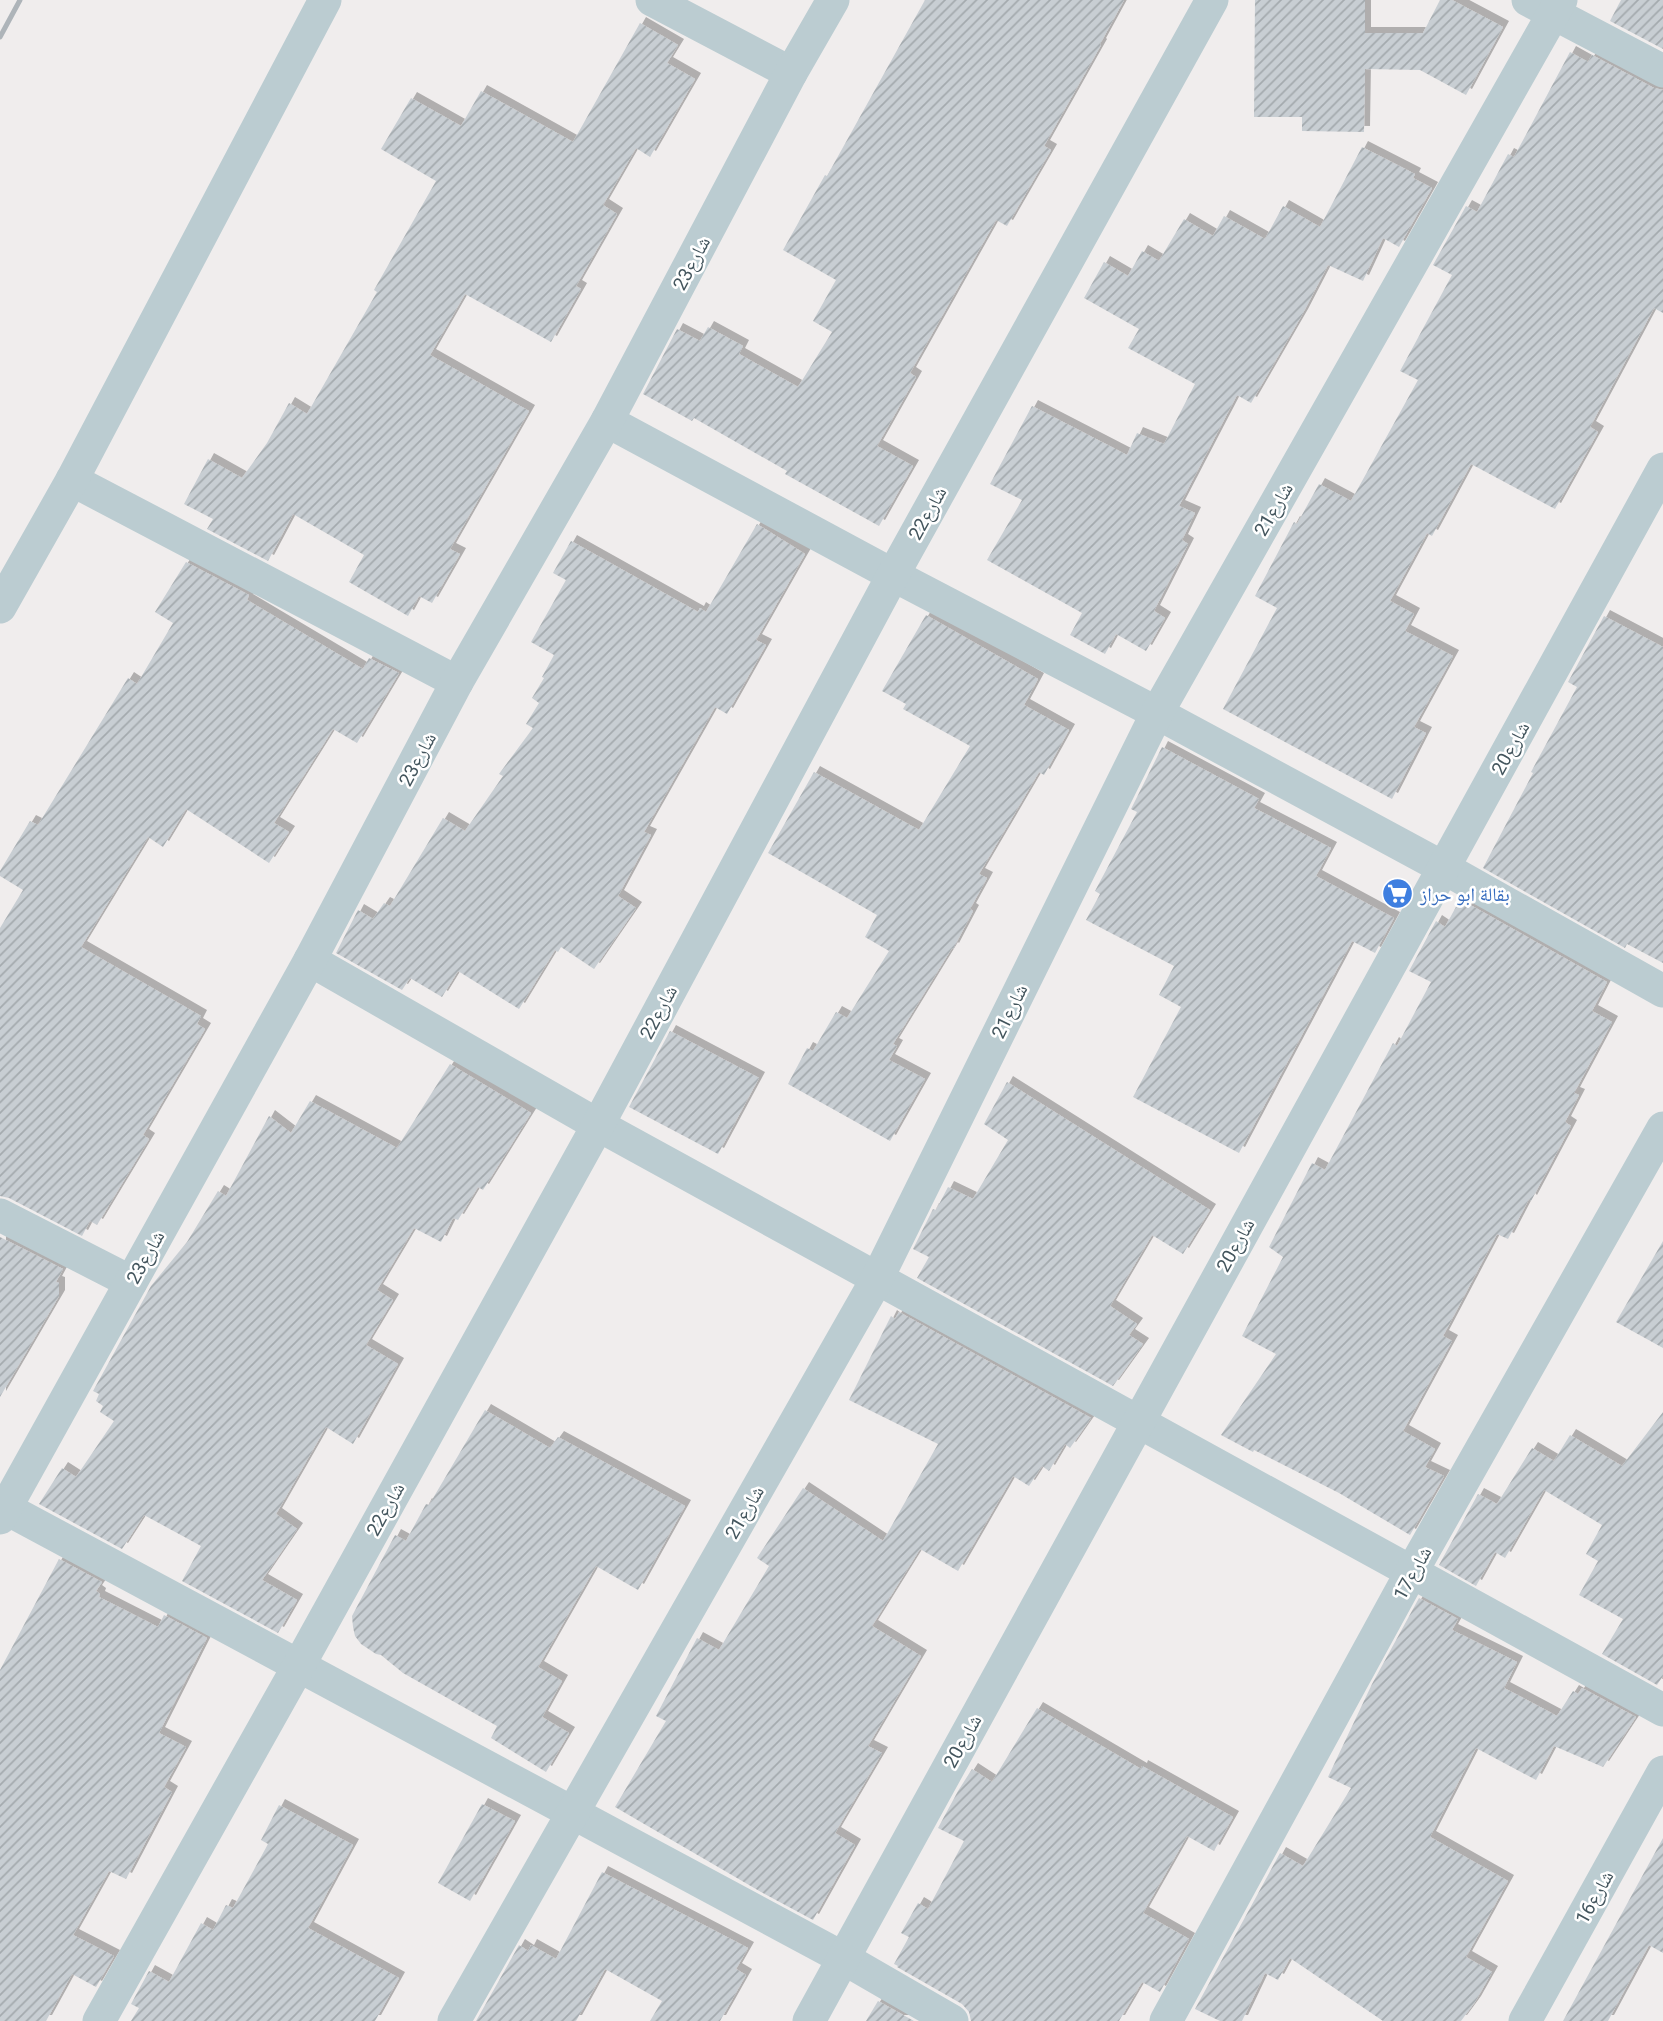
<svg xmlns="http://www.w3.org/2000/svg" width="1663" height="2021" font-family="Roboto,'Noto Naskh Arabic',sans-serif">
<style>
.building{fill:url(#building-hatch);filter:url(#shadow)}
.lines{fill:none;stroke-linecap:round;stroke-linejoin:round}
.street{stroke:#bbccd1;stroke-width:33}
.rail{stroke:#aeb4b9;stroke-width:5}
.labels{text-anchor:middle;stroke-width:5;stroke-linejoin:round;paint-order:stroke}
.street-label{font-size:19px;fill:#43555d;stroke:#fff}
.shop-label{font-size:19px;fill:#366cbe;stroke:#fff;text-anchor:start}
</style>
<defs>
<pattern id="building-hatch" width="6" height="6" patternUnits="userSpaceOnUse" patternTransform="scale(1.75)"><rect width="6" height="6" fill="#c8ced3"/><path d="M-1 1l2-2M0 6l6-6M5 7l2-2" fill="none" stroke="#a4aaae"/></pattern>
<filter id="shadow"><feDropShadow dx="6" dy="-6" stdDeviation="0" flood-color="#0004"/></filter>
</defs>
<rect width="100%" height="100%" fill="#f0eded"/>
<g class="building">
<path d="M925,0H1124L1100,44L1101,45L1044,146L1051,150L1007,226L996,220L910,373L916,377L877,446L913,466L879,526L785,474L787,471L694,418L692,421L643,394L677,329L700,341L708,327L743,346L739,354L798,387L832,332L813,321L836,280L783,250L825,175L827,176Z"/>
<path d="M1255,0H1365V33H1423L1440,0H1452L1503,27L1466,95L1420,70L1365,69L1364,132L1302,131V117H1254Z"/>
<path d="M1621,0H1663V49L1610,21Z"/>
<path d="M640,23L678,45L667,63L695,79L650,157L636,148L603,205L617,214L576,286L581,289L551,342L465,294L430,355L529,411L450,549L460,554L432,603L419,596L408,616L349,582L364,555L293,514L268,561L207,529L213,519L184,504L208,459L242,478L267,443L289,403L307,414L377,292L374,290L436,181L381,149L411,98L461,126L481,91L573,142Z"/>
<path d="M1570,52L1588,62L1592,55L1654,88L1663,90V313L1654,308L1590,427L1598,432L1555,509L1471,464L1432,536L1427,533L1390,601L1414,614L1405,631L1453,656L1414,727L1426,733L1392,799L1223,709L1277,608L1255,596L1294,522L1297,524L1319,484L1351,501L1418,380L1400,371L1452,275L1433,265L1466,206L1477,212L1508,154L1514,157Z"/>
<path d="M1362,147L1415,174L1413,178L1432,188L1399,247L1383,238L1363,281L1328,265L1302,315L1251,403L1237,395L1179,506L1195,513L1182,540L1188,544L1154,611L1165,618L1146,651L1116,634L1105,654L1070,635L1082,613L987,560L1022,500L990,484L1032,406L1127,455L1137,433L1164,444L1195,384L1128,348L1139,329L1084,298L1104,262L1128,276L1142,251L1159,261L1184,219L1213,236L1224,216L1265,239L1283,206L1320,227Z"/>
<path d="M757,524L805,554L756,640L766,645L727,714L715,707L644,832L651,835L618,896L636,908L594,969L561,947L558,952L555,950L519,1009L458,971L442,997L410,978L402,990L336,953L358,910L373,919L384,903L390,906L443,818L465,831L503,776L499,774L533,728L526,724L539,703L532,698L544,678L542,677L554,655L531,642L566,580L553,573L571,541L698,612L700,608L706,612Z"/>
<path d="M186,562L249,595L247,600L363,669L369,658L399,673L357,743L333,729L274,823L289,832L269,863L186,809L163,847L148,837L81,947L201,1016L197,1024L205,1029L143,1135L149,1139L97,1225L90,1221L82,1236L9,1198L0,1196V928L23,890L0,876V871L30,821L38,825L128,678L137,684L173,623L155,612Z"/>
<path d="M926,615L1038,679L1024,705L1069,730L1044,775L1039,772L979,874L987,878L970,909L973,911L953,949L952,948L893,1044L897,1046L889,1060L925,1079L890,1141L788,1084L807,1048L813,1051L836,1012L847,1018L889,951L865,937L877,915L768,853L814,772L919,830L970,746L903,709L906,704L882,691Z"/>
<path d="M1604,616L1663,647V963L1627,944L1625,948L1483,868L1533,773L1531,772L1577,687L1568,682Z"/>
<path d="M1162,747L1259,799L1254,808L1331,848L1316,876L1394,918L1375,953L1352,941L1239,1153L1133,1097L1181,1007L1159,995L1174,966L1086,920L1100,894L1095,891L1137,812L1131,809Z"/>
<path d="M1465,902L1607,982L1592,1011L1612,1022L1574,1093L1579,1095L1565,1122L1571,1126L1531,1201L1529,1199L1508,1239L1497,1234L1443,1336L1452,1341L1403,1431L1435,1449L1425,1467L1444,1476L1410,1535L1339,1493L1254,1450L1253,1452L1221,1435L1276,1354L1242,1336L1283,1257L1269,1247L1312,1163L1325,1170L1393,1043L1397,1046L1431,982L1409,971L1436,921L1445,927L1457,905L1462,908Z"/>
<path d="M670,1031L759,1078L718,1154L629,1107Z"/>
<path d="M450,1064L531,1113L483,1190L478,1187L458,1220L453,1218L441,1242L414,1228L377,1290L393,1300L366,1345L398,1364L353,1444L326,1427L276,1514L297,1529L262,1580L297,1600L278,1633L182,1581L201,1546L144,1515L122,1549L39,1504L62,1468L76,1477L114,1421L100,1412L103,1406L96,1401L99,1394L93,1391L151,1286L187,1242L218,1191L226,1196L269,1116L291,1133L310,1101L397,1148Z"/>
<path d="M1007,1082L1210,1210L1183,1254L1152,1235L1110,1306L1137,1324L1129,1335L1143,1344L1113,1386L917,1278L929,1257L913,1249L933,1209L936,1210L948,1187L973,1199L1008,1140L984,1124Z"/>
<path d="M0,1237L63,1269L56,1282L59,1283V1296L0,1397Z"/>
<path d="M1663,1241V1348L1616,1322Z"/>
<path d="M899,1312L1091,1418L1070,1448L1065,1444L1049,1471L1042,1466L1029,1486L1013,1476L958,1571L920,1549L872,1626L921,1656L868,1746L882,1753L835,1833L855,1845L813,1920L761,1892L615,1807L666,1721L656,1716L697,1638L719,1650L769,1566L757,1558L803,1488L883,1541L938,1444L849,1400L891,1316L895,1319Z"/>
<path d="M485,1410L550,1448L558,1437L685,1506L638,1590L596,1566L538,1667L562,1681L542,1717L569,1733L546,1772L491,1738L497,1726L403,1673L381,1655L376,1654L361,1644L355,1636L353,1627L352,1616L395,1535L406,1541L426,1504L429,1505Z"/>
<path d="M1663,1412V1676L1657,1685L1602,1654L1623,1619L1579,1595L1598,1561L1586,1554L1602,1525L1544,1490L1505,1558L1495,1552L1476,1586L1439,1565L1478,1494L1497,1504L1532,1448L1554,1461L1570,1435L1622,1466Z"/>
<path d="M59,1559L102,1582L96,1591L100,1594L99,1597L158,1627L164,1615L207,1638L159,1733L186,1747L164,1787L172,1792L126,1879L109,1871L73,1935L114,1956L96,1987L72,1974L46,2021H0V1670Z"/>
<path d="M1419,1598L1458,1619L1452,1630L1517,1662L1504,1688L1557,1716L1573,1691L1578,1694L1582,1688L1636,1717L1603,1767L1554,1746L1536,1780L1476,1748L1430,1837L1508,1881L1466,1957L1492,1972L1475,2002L1461,2021H1383L1290,1958L1278,1980L1265,1973L1242,2021H1220L1195,2009L1280,1853L1303,1866L1351,1788L1328,1777L1372,1684Z"/>
<path d="M1037,1708L1141,1769L1142,1766L1233,1817L1214,1851L1187,1836L1143,1913L1189,1939L1160,1992L1142,1982L1119,2021H971L969,2012L962,2004L897,1967L898,1966L894,1964L909,1937L901,1933L918,1903L928,1909L964,1841L938,1828L958,1791L972,1769L992,1782Z"/>
<path d="M482,1804L515,1821L470,1901L438,1883Z"/>
<path d="M279,1805L353,1845L308,1928L399,1978L375,2021H131L139,2008L131,2004L149,1971L169,1982L201,1923L213,1930L226,1905L233,1908L268,1844L261,1840Z"/>
<path d="M1663,1838V1953L1649,1945L1608,2021H1563Z"/>
<path d="M602,1872L748,1948L736,1969L746,1975L720,2021H650L662,2001L605,1969L576,2021H476L519,1945L528,1951L531,1945L556,1959Z"/>
<path d="M878,2001L914,2021H866Z"/>
</g>
<g class="lines">
<g class="street">
<path d="M652,0L791,73"/>
<path d="M1528,0L1663,71"/>
<path d="M607,421L893,575L1157,713L1444,868L1663,991"/>
<path d="M72,480L457,682"/>
<path d="M0,607L72,480L325,0"/>
<path d="M310,960L598,1125L1663,1710"/>
<path d="M0,1215L131,1282"/>
<path d="M5,1508L843,1958L952,2021"/>
<path d="M0,1518L310,960L457,682L607,421L791,73L833,0"/>
<path d="M99,2021L298,1667L598,1125L893,575L1212,0"/>
<path d="M454,2021L877,1279L1157,713L1561,0"/>
<path d="M809,2021L1663,469"/>
<path d="M1166,2021L1411,1573L1663,1128"/>
<path d="M1525,2021L1663,1772"/>
</g>
<path class="rail" d="M0,37L20,0"/>
</g>
<defs>
<symbol id="supermarket-disc" viewBox="-11 -11 22 22"><circle r="9.5" fill="#3f7fe0" stroke="#fff"/><path d="M-6-5.5h2.5l.6 2H6L4.5 2H-2.5L-4.4-4H-6ZM-1.5 3.2a1.3 1.3 0 1 0 .1 0ZM3 3.2a1.3 1.3 0 1 0 .1 0Z" fill="#fff"/></symbol>
</defs>
<g fill-rule="evenodd">
<use href="#supermarket-disc" x="1380" y="876" width="35" height="35"/>
</g>
<g class="labels">
<g class="street-label">
<text transform="translate(691 263) rotate(-62)" y="7">شارع23</text>
<text transform="translate(1273 509) rotate(-60)" y="7">شارع21</text>
<text transform="translate(927 513) rotate(-61)" y="7">شارع22</text>
<text transform="translate(1510 748) rotate(-61)" y="7">شارع20</text>
<text transform="translate(417 759) rotate(-62)" y="7">شارع23</text>
<text transform="translate(1009 1011) rotate(-64)" y="7">شارع21</text>
<text transform="translate(658 1012) rotate(-62)" y="7">شارع22</text>
<text transform="translate(1235 1245) rotate(-61)" y="7">شارع20</text>
<text transform="translate(145 1257) rotate(-61)" y="7">شارع23</text>
<text transform="translate(385 1509) rotate(-61)" y="7">شارع22</text>
<text transform="translate(744 1512) rotate(-60)" y="7">شارع21</text>
<text transform="translate(1412 1573) rotate(-61)" y="7">شارع17</text>
<text transform="translate(962 1741) rotate(-61)" y="7">شارع20</text>
<text transform="translate(1594 1897) rotate(-61)" y="7">شارع16</text>
</g>
<g class="shop-label">
<text x="1420" y="901">بقالة ابو حراز</text>
</g>
</g>
</svg>
